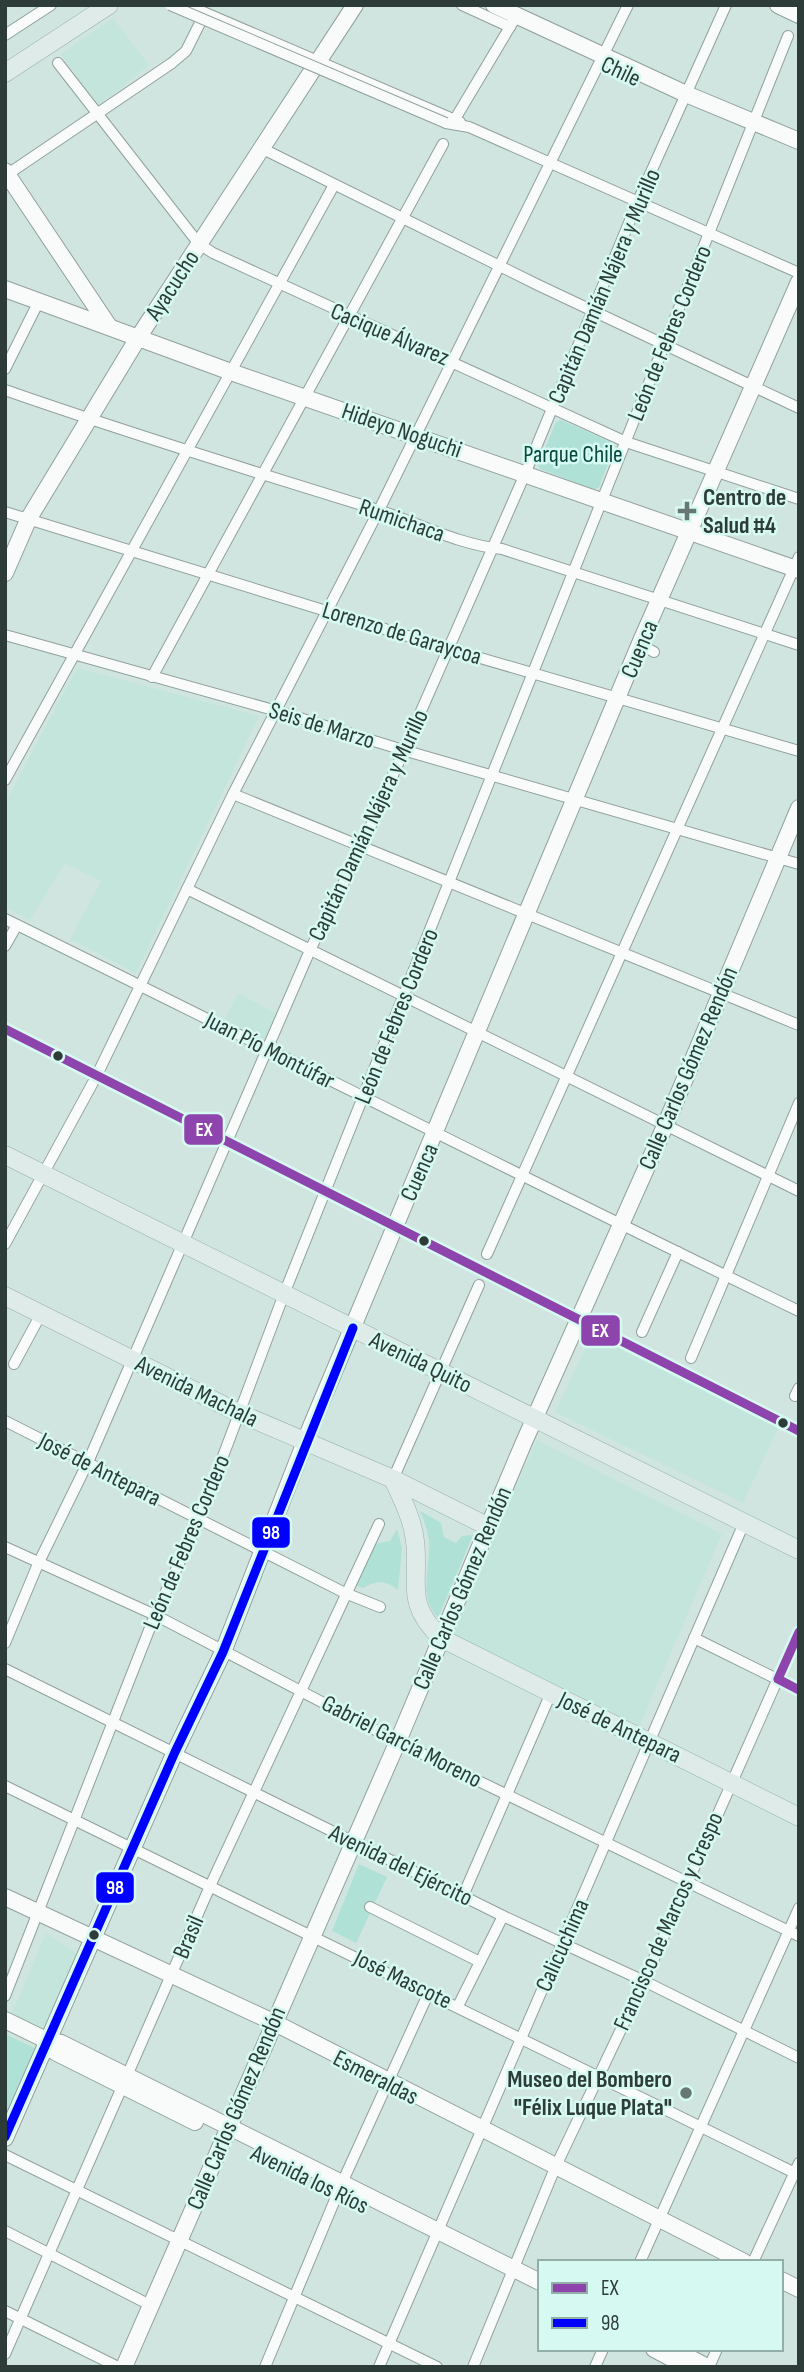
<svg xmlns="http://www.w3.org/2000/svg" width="804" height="2372" font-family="'Sofia Sans Condensed',sans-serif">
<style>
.built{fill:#c3e5dc}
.green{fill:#afe1d6}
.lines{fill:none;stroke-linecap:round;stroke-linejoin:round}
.street-casing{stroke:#91a09c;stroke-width:12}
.secondary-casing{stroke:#91a09c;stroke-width:18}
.primary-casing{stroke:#96b0ab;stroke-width:19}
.street{stroke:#f8fbfa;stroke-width:10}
.secondary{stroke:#f8fbfa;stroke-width:16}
.primary{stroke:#dfebe8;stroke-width:18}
.street-bridge-casing{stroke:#91a09c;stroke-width:12;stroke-linecap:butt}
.street-bridge{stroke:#f8fbfa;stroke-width:10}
.bus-1-casing{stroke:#d6faf1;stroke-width:14}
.bus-2-casing{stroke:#d6faf1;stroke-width:14}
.bus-1{stroke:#8e44ad;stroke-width:9}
.bus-2{stroke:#00f;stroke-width:9}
.poi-dot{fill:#677773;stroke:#d6faf1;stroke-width:2.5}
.bus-dot{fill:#2e3c39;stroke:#d6faf1;stroke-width:2.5}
.labels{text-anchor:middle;stroke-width:5;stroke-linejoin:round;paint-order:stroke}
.street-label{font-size:24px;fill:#2e3c39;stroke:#d6faf1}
.park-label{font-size:24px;fill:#07483e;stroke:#d6faf1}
.poi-label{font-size:24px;font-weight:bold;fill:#2e3c39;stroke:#d6faf1;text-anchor:start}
.line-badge{stroke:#d6faf1;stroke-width:2.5}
.badge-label{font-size:19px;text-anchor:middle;font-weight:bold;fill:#fff}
</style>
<rect width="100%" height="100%" fill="#d1e5e0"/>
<g class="built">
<path d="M113,18L149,65L98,106L61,54Z"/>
<path d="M77,668L259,716L136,973L70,939L101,881L65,863L30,920L5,907V803Z"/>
<path d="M238,993L279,1015L267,1041L225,1019Z"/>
<path d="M592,1334L780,1424L743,1503L555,1412Z"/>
<path d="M537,1440L722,1534L639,1727L449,1637Z"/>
<path d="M46,1933L79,1955L45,2032L11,2015Z"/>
</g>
<g class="green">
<path d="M561,420L613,443L614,448L599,487L594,490L540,469L538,465L556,422Z"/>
<path d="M420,1511L441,1523L444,1537L456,1543L462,1536L473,1535L438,1618C419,1596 429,1574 429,1549C430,1536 425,1523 420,1511Z"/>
<path d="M397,1529L402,1548L398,1590C385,1580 377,1580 363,1588L354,1585L373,1544L390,1541Z"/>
<path d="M359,1864L387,1877L356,1943L332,1931Z"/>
<path d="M5,2034L37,2049L5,2119Z"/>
</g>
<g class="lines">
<defs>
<g id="street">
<path d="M187,5L460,122"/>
<path d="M462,5L510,27"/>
<path d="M5,35L51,5"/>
<path d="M58,63L199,244L213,253L626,442L799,499"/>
<path d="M455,119L517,15"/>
<path d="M446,123L469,127L799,273"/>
<path d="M261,148L538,285L799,408"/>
<path d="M5,176L172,63L186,51L205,13"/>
<path d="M5,369L39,301"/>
<path d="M5,390C128,433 251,471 375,509C417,522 458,545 502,549L799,645"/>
<path d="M5,512L453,650L799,751"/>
<path d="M5,635L277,711L403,750L799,864"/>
<path d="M640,644L654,652"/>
<path d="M152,677L443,144"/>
<path d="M5,780L334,185"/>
<path d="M233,794L799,1025"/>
<path d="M187,889L799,1191"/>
<path d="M5,919C270,1049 533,1183 799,1311"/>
<path d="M5,946L17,925"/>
<path d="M5,1244L96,1077L233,794L379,510L628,5"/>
<path d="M487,1254L799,557"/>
<path d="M642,1332L678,1252"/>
<path d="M691,1358L799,1103"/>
<path d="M14,1364L41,1314"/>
<path d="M795,1396L799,1388"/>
<path d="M5,1421L345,1593L380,1607"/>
<path d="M393,1479L479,1285"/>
<path d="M5,1547L155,1615L406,1746L799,1936"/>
<path d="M694,1638L799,1690"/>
<path d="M5,1643L38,1564L88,1462L311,948L361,848L525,474L638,201L726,5"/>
<path d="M5,1669L503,1916L644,1981L799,2058"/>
<path d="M5,1786L799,2175"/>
<path d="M463,1896L551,1693"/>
<path d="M370,1907L480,1962"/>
<path d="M5,1996L155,1615L199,1520L284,1294L788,36"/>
<path d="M458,2006L503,1916"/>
<path d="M5,2155L437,2367"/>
<path d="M5,2231L150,2305"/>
<path d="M640,2262L799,1908"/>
<path d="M753,2262L799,2163"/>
<path d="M5,2311L118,2367"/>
<path d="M5,2354L211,1884L379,1524"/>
<path d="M265,2367L342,2183L429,1992"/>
<path d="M379,2367L744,1523"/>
<path d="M473,2367L555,2168L644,1981L799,1631"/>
<path d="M595,2367L603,2349"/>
<path d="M709,2367L717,2349"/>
</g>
<g id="secondary">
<path d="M494,5L686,94L799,141"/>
<path d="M778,5L799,15"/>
<path d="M5,171L108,325"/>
<path d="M5,289L231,372L799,570"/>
<path d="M5,573L29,518L138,338L355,5"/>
<path d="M5,1897L273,2022L744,2262"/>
<path d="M5,2020L48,2041L61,2043L540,2282"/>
<path d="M55,2052L195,2122"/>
<path d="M5,2138L175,1752L223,1652L312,1424L641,641L799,282"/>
<path d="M781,2280L799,2289"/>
<path d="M654,2349L688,2367"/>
<path d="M679,2352L707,2367"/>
<path d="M124,2367L398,1741L524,1442L665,1126L799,808"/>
</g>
<g id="primary">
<path d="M5,73L109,5"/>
<path d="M5,1155L799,1550"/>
<path d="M5,1296L239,1413L393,1479L487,1526"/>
<path d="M393,1479C402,1499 413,1520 415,1541C420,1584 404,1602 441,1638L799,1817"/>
</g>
</defs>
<use href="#street" class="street-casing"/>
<use href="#secondary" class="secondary-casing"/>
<use href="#primary" class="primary-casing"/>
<use href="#street" class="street"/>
<use href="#secondary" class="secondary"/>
<use href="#primary" class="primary"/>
<defs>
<path id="street-bridge" d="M170,5L446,123"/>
</defs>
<use href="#street-bridge" class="street-bridge-casing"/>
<use href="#street-bridge" class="street-bridge"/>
<defs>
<g id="bus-1">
<path d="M5,1029L799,1431"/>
<path d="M799,1632L778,1679L799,1690"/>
</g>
<path id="bus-2" d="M5,2137L175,1752L223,1652L353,1328"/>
</defs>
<use href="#bus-1" class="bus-1-casing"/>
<use href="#bus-2" class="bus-2-casing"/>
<use href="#bus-1" class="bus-1"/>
<use href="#bus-2" class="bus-2"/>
</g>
<g class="poi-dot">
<path d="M683.5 500.5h7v7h7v7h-7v7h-7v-7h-7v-7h7z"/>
<circle cx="686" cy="2093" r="7"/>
</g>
<g class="bus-dot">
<circle cx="58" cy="1056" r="6"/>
<circle cx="424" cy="1241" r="6"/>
<circle cx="783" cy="1423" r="6"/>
<circle cx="94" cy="1935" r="6"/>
</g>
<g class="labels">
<g class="street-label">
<text transform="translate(621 71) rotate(25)" y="8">Chile</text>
<text transform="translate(172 285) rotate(-57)" y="8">Ayacucho</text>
<text transform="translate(604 286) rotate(-67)" y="8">Capitán Damián Nájera y Murillo</text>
<text transform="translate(669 333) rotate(-68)" y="8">León de Febres Cordero</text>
<text transform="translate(390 334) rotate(23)" y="8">Cacique Álvarez</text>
<text transform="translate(402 430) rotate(19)" y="8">Hideyo Noguchi</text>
<text transform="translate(402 520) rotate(19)" y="8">Rumichaca</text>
<text transform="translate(402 633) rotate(17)" y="8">Lorenzo de Garaycoa</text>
<text transform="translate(639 649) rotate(-67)" y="8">Cuenca</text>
<text transform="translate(322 725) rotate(17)" y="8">Seis de Marzo</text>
<text transform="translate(368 825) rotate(-65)" y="8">Capitán Damián Nájera y Murillo</text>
<text transform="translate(396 1016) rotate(-68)" y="8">León de Febres Cordero</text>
<text transform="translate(270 1050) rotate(27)" y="8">Juan Pío Montúfar</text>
<text transform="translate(688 1068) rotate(-67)" y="8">Calle Carlos Gómez Rendón</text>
<text transform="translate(419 1172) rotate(-66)" y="8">Cuenca</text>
<text transform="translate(421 1362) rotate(26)" y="8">Avenida Quito</text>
<text transform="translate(197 1391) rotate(26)" y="8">Avenida Machala</text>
<text transform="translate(100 1469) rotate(27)" y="8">José de Antepara</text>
<text transform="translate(186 1542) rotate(-67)" y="8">León de Febres Cordero</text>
<text transform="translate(462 1588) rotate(-67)" y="8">Calle Carlos Gómez Rendón</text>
<text transform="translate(620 1727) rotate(26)" y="8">José de Antepara</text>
<text transform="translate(402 1741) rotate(27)" y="8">Gabriel García Moreno</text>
<text transform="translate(401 1865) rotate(26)" y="8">Avenida del Ejército</text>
<text transform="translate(668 1921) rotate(-66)" y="8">Francisco de Marcos y Crespo</text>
<text transform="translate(188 1937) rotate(-67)" y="8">Brasil</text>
<text transform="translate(562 1945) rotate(-66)" y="8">Calicuchima</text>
<text transform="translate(403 1979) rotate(26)" y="8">José Mascote</text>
<text transform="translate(376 2077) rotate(27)" y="8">Esmeraldas</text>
<text transform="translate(236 2108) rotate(-67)" y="8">Calle Carlos Gómez Rendón</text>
<text transform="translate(310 2179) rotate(26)" y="8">Avenida los Ríos</text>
</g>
<g class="park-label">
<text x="573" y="462">Parque Chile</text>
</g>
<g class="poi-label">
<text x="703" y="505">Centro de<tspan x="703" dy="28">Salud #4</tspan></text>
<text x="672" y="2087" text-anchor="end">Museo del Bombero<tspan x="672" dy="28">"Félix Luque Plata"</tspan></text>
</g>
</g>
<g class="line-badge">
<rect x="183" y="1113" width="41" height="33" rx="7" fill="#8e44ad"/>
<rect x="580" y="1314" width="41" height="33" rx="7" fill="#8e44ad"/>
<rect x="251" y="1516" width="40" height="33" rx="7" fill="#00f"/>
<rect x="95" y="1871" width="40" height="33" rx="7" fill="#00f"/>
</g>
<g class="badge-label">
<text x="204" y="1136">EX</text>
<text x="600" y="1337">EX</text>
<text x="271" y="1539">98</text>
<text x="115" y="1894">98</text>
</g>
<rect width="804" height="2372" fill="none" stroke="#2e3c39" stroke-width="14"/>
<rect x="538" y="2260" width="245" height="91" fill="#d6faf1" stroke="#93aea7" stroke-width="2"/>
<rect x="552" y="2283" width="35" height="10" fill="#8e44ad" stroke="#93aea7" stroke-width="2"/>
<text x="601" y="2295" font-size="21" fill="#2e3c39">EX</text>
<rect x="552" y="2318" width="35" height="10" fill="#0000ff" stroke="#93aea7" stroke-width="2"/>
<text x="601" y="2330" font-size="21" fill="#2e3c39">98</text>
</svg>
